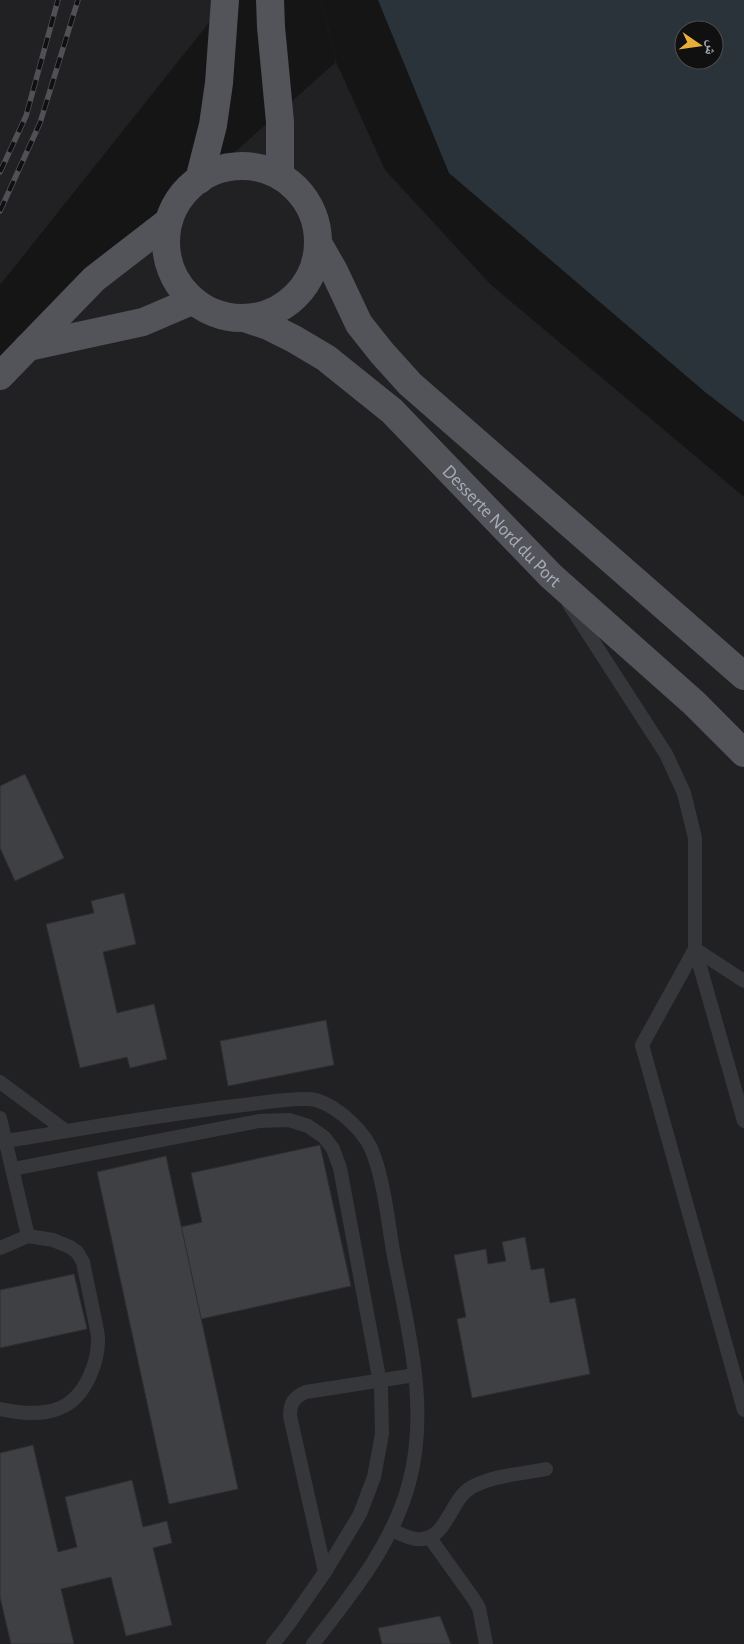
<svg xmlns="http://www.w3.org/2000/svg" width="744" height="1644" font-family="'Alegreya Sans','Noto Naskh Arabic',sans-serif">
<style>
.built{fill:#212123}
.water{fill:#2b333a;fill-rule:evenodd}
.pier{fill:#151516}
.building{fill:#3f4043;stroke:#2f2f32}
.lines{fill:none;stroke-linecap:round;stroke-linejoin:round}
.lane{stroke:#36373b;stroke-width:14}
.primary{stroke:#52545a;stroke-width:28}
.rail-casing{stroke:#4f5156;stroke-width:5.5}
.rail{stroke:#101011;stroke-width:4;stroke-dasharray:11;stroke-linecap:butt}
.labels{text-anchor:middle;stroke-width:4;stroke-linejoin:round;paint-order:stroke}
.street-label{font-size:19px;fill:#a7acb6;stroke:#101011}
</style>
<rect width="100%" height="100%" fill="#151516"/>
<g class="built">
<path d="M0,0H227L0,285Z"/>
<path d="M336,62L385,170L491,285L744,497V1644H0V361Z"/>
</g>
<path class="water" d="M321,0H744V497L491,285L385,170L336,62ZM684,30H714V60H684Z"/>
<path class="pier" d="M321,0H378L449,173L705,392L744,422V497L491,285L385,170L336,62Z"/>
<g class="building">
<path d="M25,774L64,858L15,881L0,848V786Z"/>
<path d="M124,893L136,944L103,952L117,1013L154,1004L167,1059L130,1068L127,1057L80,1068L46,924L94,913L91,901Z"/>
<path d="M326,1020L334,1065L228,1086L220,1041Z"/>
<path d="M320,1145L351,1286L201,1319L181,1227L202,1222L191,1173Z"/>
<path d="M166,1156L238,1489L169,1504L97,1172Z"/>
<path d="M525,1237L531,1270L544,1268L550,1303L575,1298L590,1374L472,1398L457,1319L466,1317L454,1255L486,1249L488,1264L506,1261L502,1242Z"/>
<path d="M74,1274L87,1329L0,1348V1290Z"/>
<path d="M33,1445L58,1552L77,1547L65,1497L132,1480L143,1527L167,1521L172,1543L153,1548L172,1625L126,1636L111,1577L61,1589L74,1644H11L0,1597V1453Z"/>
<path d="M440,1616L451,1644H382L378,1628Z"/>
</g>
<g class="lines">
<g class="lane">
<path d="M569,604L666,754L684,793L695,838V949L744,1121"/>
<path d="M744,981L695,949L642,1045L744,1410"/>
<path d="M0,1082L66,1131"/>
<path d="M0,1118L28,1236"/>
<path d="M6,1141C87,1128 169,1113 252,1104C266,1102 304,1097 316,1100C339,1107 367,1133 374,1156C384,1183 388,1221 393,1251C407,1326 430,1406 409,1483C393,1544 351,1595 313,1644"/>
<path d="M13,1169L259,1121L289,1120L308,1126L324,1137L333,1149L340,1168L381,1388L382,1434L374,1477L360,1514L325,1572L288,1625L273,1644"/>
<path d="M0,1248L28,1236L53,1240L70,1247L77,1252L83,1262C86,1278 90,1295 93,1311C95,1320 97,1329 98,1337C99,1362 85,1398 60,1408C41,1416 19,1413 0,1409"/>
<path d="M391,1530C399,1533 408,1538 416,1539C448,1542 449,1499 472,1487C494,1475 522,1474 546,1469"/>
<path d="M430,1538L473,1598L479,1608L486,1644"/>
<path d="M325,1572L290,1416C290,1403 294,1397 306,1392L415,1375"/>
</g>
<g class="primary">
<path d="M270,0L271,27L280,122V176"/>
<circle cx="242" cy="242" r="76"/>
<path d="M199,180L213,125L219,83L225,0"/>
<path d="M318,243L334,271L359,324L382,353L410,384L744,676"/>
<path id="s1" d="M247,319L268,326L294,339L326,358L392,411L551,576L694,703L744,753"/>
<path d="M28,347L143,322L192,301"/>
<path d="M0,376L94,279L169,221"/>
</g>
<defs>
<g id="rail">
<path d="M0,172L26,116L58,0"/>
<path d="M0,211L40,123L78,0"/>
</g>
</defs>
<use href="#rail" class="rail-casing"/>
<use href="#rail" class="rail"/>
</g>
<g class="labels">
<g class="street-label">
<text dy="7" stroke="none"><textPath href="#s1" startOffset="332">Desserte Nord du Port</textPath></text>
</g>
</g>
<g transform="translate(699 45) rotate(103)"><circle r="24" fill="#101011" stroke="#4c4e53"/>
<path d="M0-4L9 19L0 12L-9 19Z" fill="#e9ae3a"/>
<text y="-8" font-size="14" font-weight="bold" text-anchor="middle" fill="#a7acb6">ش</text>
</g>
</svg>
